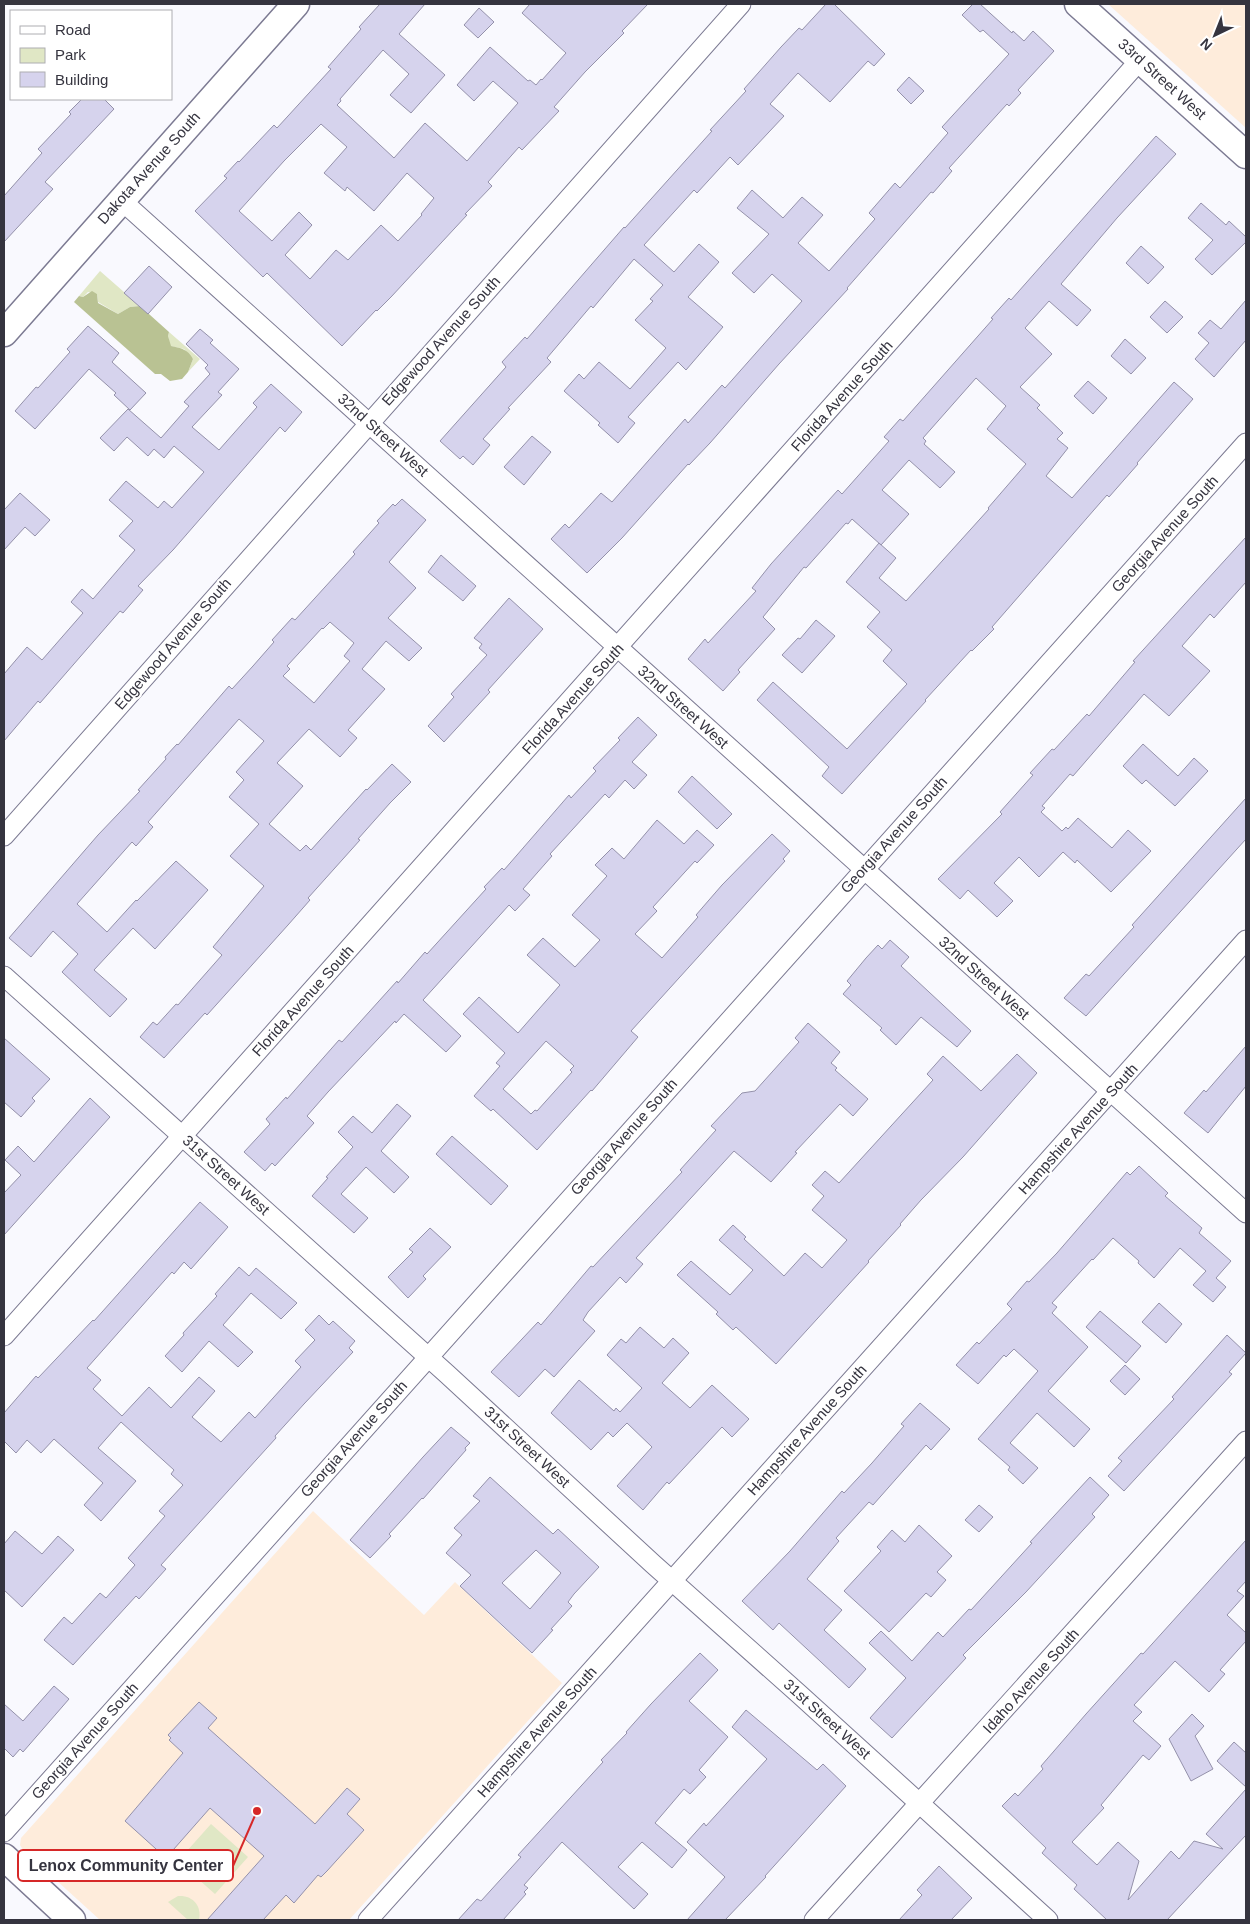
<svg xmlns="http://www.w3.org/2000/svg" width="1250" height="1924" font-family="Helvetica,sans-serif">
<style>
.education{fill:#feecdb}
.green{fill:#e0e7c5}
.forest{fill:#b9c293}
.building{fill:#d6d3ed;stroke:#9491aa;fill-rule:evenodd}
.lines{fill:none;stroke-linecap:round;stroke-linejoin:round}
.street-casing{stroke:#7c7a92;stroke-width:21}
.secondary-casing{stroke:#7c7a92;stroke-width:29}
.street{stroke:#fff;stroke-width:19}
.secondary{stroke:#fff;stroke-width:26}
.labels{text-anchor:middle;stroke-width:4.5;stroke-linejoin:round;paint-order:stroke}
.street-label{font-size:15px;fill:#35343f;stroke:#fff}
.leader{fill:none;stroke:#d62828;stroke-width:2}
.callout-dot{fill:#d62828;stroke:#fff;stroke-width:2}
.callout{fill:#fff;stroke:#d62828;stroke-width:2}
.callout-label{font-size:16px;text-anchor:middle;font-weight:bold;fill:#35343f}
</style>
<rect width="100%" height="100%" fill="#f9f9fe"/>
<g class="education">
<path d="M1108,4H1246V128Z"/>
<path d="M313,1511L424,1615L455,1582L562,1683L349,1920H100L23,1850L20,1845L21,1838Z"/>
</g>
<g class="green">
<path d="M100,271L140,306L130,307L118,314L98,302L97,294L88,292L83,297L79,296Z"/>
<path d="M169,332L200,359L188,372L193,359L184,349L170,346L168,336Z"/>
<path d="M211,1824L248,1857L215,1894L197,1878L196,1861L186,1852Z"/>
<path d="M178,1896C193,1895 202,1906 199,1920H188L168,1902Z"/>
</g>
<path class="forest" d="M92,291L97,294L98,303L118,314L130,307L140,306L169,332L168,336L171,346C180,348 188,349 193,359L188,372L182,379L170,381L161,374H155L74,302L79,296L83,297Z"/>
<g class="building">
<path d="M380,4H425L399,34L445,75L411,113L390,95L409,74L383,50L340,99L341,101L337,105L394,158L425,123L467,161L518,103L493,81L474,101L457,85L490,47L528,81L530,80L536,85L541,79L542,80L566,53L522,13L530,4H648L622,31L624,33L585,72L554,107L559,111L522,150L519,147L488,182L492,186L465,214L467,215L391,297L377,311L376,310L342,346L267,273L263,277L195,211L227,178L224,176L238,161L239,162L274,125L277,128L331,69L328,67L361,29L359,27ZM321,124L347,147L324,173L345,191L347,187L374,211L407,173L434,198L421,214L422,215L398,241L381,225L348,260L336,250L310,279L285,255L312,225L299,212L272,241L239,211L284,161Z"/>
<path d="M826,4H834L885,54L874,66L868,61L830,102L798,73L770,104L784,116L738,165L730,157L697,193L694,190L644,245L674,272L699,244L719,262L688,297L723,327L686,370L678,362L628,417L635,423L618,443L598,425L600,423L564,391L579,374L584,379L599,362L630,389L666,348L635,320L653,301L650,299L663,285L634,259L593,308L591,306L547,358L551,362L508,408L510,409L483,439L490,445L473,465L463,456L460,459L440,441L506,367L502,362L525,337L527,339L624,227L625,228L712,131L710,130L746,91L744,89L781,47L799,28L802,30Z"/>
<path d="M973,4H980L1012,33L1013,31L1024,41L1033,31L1054,51L1018,90L1021,93L1009,106L1007,104L949,168L952,171L933,193L931,192L847,288L848,289L779,364L710,443L689,465L688,464L622,538L587,573L551,539L565,524L569,528L601,493L612,502L685,419L688,423L722,385L725,388L802,301L772,274L754,293L732,273L769,234L737,208L752,190L783,218L802,197L823,215L798,243L829,271L875,219L869,213L895,183L900,188L948,133L942,127L1009,54L983,30L980,32L962,15Z"/>
<path d="M479,8L494,22L478,38L464,25Z"/>
<path d="M909,77L924,91L911,104L897,90Z"/>
<path d="M82,99H104L114,109L45,182L53,189L4,242V196L42,153L38,149L71,114L69,112Z"/>
<path d="M1156,136L1176,154L1117,218L1061,284L1091,310L1077,326L1049,301L1025,328L1052,354L1020,387L1040,405L1037,408L1063,433L1057,439L1068,448L1046,476L1072,498L1174,382L1193,399L1137,463L1138,464L1109,497L1107,495L992,627L994,629L972,651L971,650L925,700L926,701L842,794L822,776L829,767L757,700L773,682L847,749L907,684L883,661L892,650L867,627L880,612L846,582L879,543L896,558L879,578L906,601L989,509L988,508L1026,464L987,429L1006,406L976,378L923,438L926,441L924,444L955,472L940,488L909,460L882,490L909,514L881,545L852,519L848,524L846,523L806,568L804,567L763,617L775,629L738,670L740,672L723,691L688,659L705,639L708,643L756,591L752,588L771,564L838,490L842,494L889,441L884,437L900,419L903,421L993,319L991,318L1009,298L1011,300Z"/>
<path d="M1201,203L1226,225L1229,221L1246,237V242L1212,275L1195,259L1213,240L1188,218Z"/>
<path d="M1141,246L1164,267L1148,284L1126,263Z"/>
<path d="M149,266L172,287L148,314L124,293Z"/>
<path d="M1246,300V340L1214,377L1195,359L1209,343L1198,333L1210,320L1221,329Z"/>
<path d="M1165,301L1183,317L1167,333L1150,317Z"/>
<path d="M88,326L119,353L112,362L146,393L130,410L114,395L116,393L89,369L35,429L15,411L36,387L38,388L70,352L67,349Z"/>
<path d="M200,329L213,340L210,343L239,369L218,392L222,395L192,427L219,450L257,407L253,403L271,384L302,412L285,432L280,427L173,550L138,586L143,590L123,613L120,611L40,703L38,701L4,741V674L27,647L42,660L83,613L71,602L82,589L93,599L135,550L119,536L133,521L109,500L126,481L158,508L164,501L172,508L204,472L174,446L164,458L154,449L148,456L127,437L114,451L100,438L128,409L161,438L189,406L184,402L210,374L205,368L208,365L186,344Z"/>
<path d="M1125,339L1146,358L1131,374L1111,356Z"/>
<path d="M1088,381L1107,398L1093,414L1074,396Z"/>
<path d="M532,436L551,452L524,485L504,467Z"/>
<path d="M20,493L50,520L35,536L25,527L4,550V510Z"/>
<path d="M402,499L426,520L389,562L416,588L388,618L422,648L409,661L386,641L362,669L385,689L348,730L357,738L340,757L309,729L277,763L303,786L269,824L300,851L306,845L311,850L366,789L367,790L392,764L411,782L390,803L358,839L360,840L308,898L310,900L288,925L207,1015L205,1013L164,1058L140,1037L153,1022L157,1025L176,1004L178,1005L222,955L213,947L264,886L230,856L259,824L229,797L244,780L236,772L264,741L239,719L148,822L153,827L136,846L132,842L77,904L107,932L136,900L137,901L176,861L208,890L155,949L133,928L94,970L127,999L110,1017L62,972L78,954L53,931L31,957L9,938L98,835L140,791L138,790L166,759L165,757L177,744L178,745L229,686L232,689L253,666L274,642L272,640L292,618L295,620L355,554L353,552L379,523L377,521L393,504L395,506ZM330,622L354,643L344,656L350,661L314,703L283,676L290,669L287,666L322,628L323,629Z"/>
<path d="M1246,537V582L1214,618L1210,614L1182,646L1210,671L1169,716L1144,694L1073,776L1070,774L1042,806L1045,808L1041,812L1062,831L1066,827L1068,829L1078,818L1112,848L1128,830L1151,851L1111,892L1077,860L1075,863L1063,852L1039,877L1019,857L994,883L1013,901L997,917L968,890L960,899L938,879L1002,814L1000,812L1033,775L1030,773L1052,749L1054,750L1087,714L1089,716L1135,662L1133,661Z"/>
<path d="M441,555L476,586L463,601L428,572Z"/>
<path d="M509,598L543,629L488,690L490,692L444,742L428,726L454,697L451,694L487,655L479,648L482,644L474,638Z"/>
<path d="M816,620L835,636L802,673L782,655L798,638L800,639Z"/>
<path d="M638,717L657,735L632,762L647,775L634,789L625,780L609,798L605,794L550,854L552,856L523,889L530,895L515,911L509,905L423,1000L461,1036L446,1052L404,1014L396,1023L395,1021L328,1092L307,1116L314,1123L275,1166L272,1163L265,1171L244,1152L270,1124L266,1119L286,1097L287,1099L339,1040L342,1042L397,981L398,983L425,952L427,954L486,889L484,887L502,868L504,870L569,795L571,798L596,771L593,768L620,740L618,738Z"/>
<path d="M1143,744L1178,776L1194,758L1208,771L1175,806L1146,780L1142,784L1123,766Z"/>
<path d="M692,776L732,814L717,829L678,792Z"/>
<path d="M1246,798V839L1086,1016L1064,998L1086,974L1089,976L1134,927L1132,925Z"/>
<path d="M657,820L684,844L697,830L714,845L697,863L695,861L653,907L657,911L635,934L662,958L698,917L696,915L722,885L772,834L790,851L783,859L785,861L631,1031L638,1037L592,1091L591,1090L537,1150L493,1109L491,1111L474,1096L500,1066L496,1063L505,1053L463,1014L479,997L518,1033L560,985L527,955L543,938L575,967L600,940L572,915L607,876L595,865L612,848L624,859ZM546,1041L574,1066L570,1070L572,1072L537,1111L535,1110L531,1114L503,1089Z"/>
<path d="M890,940L909,957L901,966L971,1031L957,1047L921,1017L896,1045L880,1030L882,1028L843,994L851,985L847,981L866,958L878,945L882,949Z"/>
<path d="M808,1023L840,1052L831,1063L837,1068L835,1070L868,1099L853,1116L840,1104L795,1152L797,1153L771,1182L734,1151L636,1258L643,1264L626,1283L620,1277L588,1312L583,1320L595,1331L554,1377L545,1369L519,1397L491,1372L538,1322L541,1325L591,1266L593,1267L682,1172L680,1170L716,1130L711,1126L742,1093L755,1091L799,1042L795,1038Z"/>
<path d="M4,1038L50,1079L32,1098L35,1101L21,1117L4,1102Z"/>
<path d="M1246,1046V1086L1208,1133L1184,1113L1204,1090L1206,1092Z"/>
<path d="M1017,1054L1037,1073L963,1157L921,1200L900,1224L901,1225L868,1261L869,1262L776,1364L736,1327L733,1330L716,1314L718,1312L677,1275L691,1261L730,1295L753,1270L719,1240L733,1225L746,1237L744,1239L784,1276L805,1253L822,1268L847,1240L812,1210L824,1196L812,1185L825,1171L839,1183L933,1080L927,1074L943,1056L981,1091Z"/>
<path d="M90,1098L110,1117L4,1235V1193L21,1175L5,1160L18,1146L34,1162Z"/>
<path d="M397,1104L411,1116L381,1151L409,1177L394,1193L366,1167L341,1194L368,1218L354,1233L312,1196L328,1178L326,1177L353,1147L338,1132L353,1116L372,1133Z"/>
<path d="M452,1136L508,1186L491,1205L436,1154Z"/>
<path d="M1139,1166L1168,1193L1165,1196L1202,1228L1199,1233L1231,1261L1216,1278L1226,1287L1213,1302L1193,1285L1206,1271L1180,1248L1154,1278L1138,1263L1139,1261L1113,1238L1093,1260L1092,1259L1052,1303L1057,1307L1052,1313L1088,1347L1048,1391L1090,1429L1074,1447L1037,1413L1010,1443L1038,1468L1023,1484L1008,1470L1010,1467L978,1439L1038,1371L1014,1349L1006,1357L1004,1355L978,1384L956,1365L977,1342L979,1344L1012,1309L1007,1304L1027,1281L1029,1282L1057,1253L1127,1172L1130,1175Z"/>
<path d="M200,1202L228,1227L191,1269L184,1262L174,1274L172,1272L87,1368L101,1380L93,1389L122,1416L149,1387L171,1408L199,1377L215,1391L192,1417L221,1442L249,1412L255,1418L301,1367L295,1361L315,1340L305,1330L319,1315L329,1325L333,1321L355,1341L349,1348L353,1352L304,1404L275,1436L276,1438L161,1565L166,1569L139,1599L136,1596L73,1665L44,1640L64,1617L72,1624L100,1593L106,1598L135,1565L128,1558L165,1516L159,1511L183,1485L171,1474L174,1470L121,1422L98,1448L136,1481L101,1521L84,1505L103,1483L54,1439L41,1453L27,1440L16,1453L4,1441V1413L36,1376L38,1378L93,1320L94,1321Z"/>
<path d="M430,1228L451,1247L423,1276L426,1279L408,1298L388,1277L413,1252L409,1249Z"/>
<path d="M239,1267L249,1276L256,1268L297,1303L281,1319L251,1293L223,1325L253,1352L238,1367L209,1341L182,1372L165,1356L184,1335L183,1333L217,1296L215,1294Z"/>
<path d="M1159,1303L1182,1324L1166,1343L1142,1322Z"/>
<path d="M1100,1311L1141,1346L1126,1363L1086,1327Z"/>
<path d="M640,1327L664,1348L673,1338L689,1353L662,1383L690,1408L712,1385L749,1419L732,1437L722,1427L669,1484L667,1482L643,1510L617,1486L652,1447L627,1423L613,1437L608,1432L591,1450L551,1413L579,1380L614,1411L616,1408L620,1412L642,1388L607,1355L621,1339L626,1343Z"/>
<path d="M1227,1335L1246,1353L1229,1372L1232,1374L1124,1491L1108,1476L1122,1461L1118,1458L1174,1399L1172,1397Z"/>
<path d="M1125,1365L1140,1379L1125,1395L1110,1381Z"/>
<path d="M920,1403L950,1429L931,1450L926,1445L873,1505L869,1502L836,1538L839,1541L807,1579L842,1610L824,1630L866,1669L849,1688L779,1623L773,1630L742,1601L790,1551L842,1491L844,1493L872,1463L904,1426L901,1424Z"/>
<path d="M451,1427L470,1443L465,1448L466,1450L423,1499L422,1498L389,1534L391,1536L370,1558L350,1540L423,1457Z"/>
<path d="M490,1477L553,1534L558,1529L599,1567L574,1594L568,1602L572,1606L551,1629L553,1630L532,1653L460,1586L471,1575L446,1553L462,1535L454,1528L480,1501L473,1496ZM536,1550L561,1573L530,1609L502,1583Z"/>
<path d="M1090,1477L1109,1495L1092,1514L1095,1517L1026,1592L963,1655L966,1658L892,1738L870,1718L906,1678L869,1643L881,1631L912,1661L938,1632L943,1637L969,1609L971,1610L1032,1543L1030,1542Z"/>
<path d="M979,1505L993,1517L979,1532L965,1520Z"/>
<path d="M919,1525L952,1556L937,1572L946,1580L931,1597L926,1593L889,1632L844,1591L881,1551L877,1547L892,1530L905,1542Z"/>
<path d="M15,1531L42,1554L58,1536L74,1550L22,1607L4,1590V1544Z"/>
<path d="M1246,1540V1581L1237,1591L1244,1596L1227,1615L1246,1633V1641L1220,1670L1225,1674L1209,1692L1175,1661L1134,1705L1142,1712L1133,1721L1161,1746L1149,1760L1143,1755L1101,1805L1104,1808L1072,1842L1097,1865L1118,1842L1139,1861L1128,1900L1171,1851L1179,1859L1194,1841L1223,1849L1206,1834L1246,1789V1835L1167,1920H1107L1074,1889L1077,1885L1042,1853L1046,1848L1002,1806L1015,1793L1018,1796L1043,1769L1041,1766L1086,1714L1141,1653L1143,1654Z"/>
<path d="M700,1653L718,1670L689,1701L728,1737L699,1770L706,1777L690,1794L684,1789L655,1823L687,1850L672,1868L642,1842L618,1867L648,1894L634,1909L562,1842L524,1885L528,1888L524,1892L526,1894L503,1920H458L477,1899L481,1901L521,1857L518,1855L603,1762L601,1760L627,1733L626,1732L651,1704Z"/>
<path d="M54,1686L69,1699L23,1752L20,1749L13,1757L4,1748V1704L23,1721Z"/>
<path d="M199,1702L217,1718L208,1728L315,1824L347,1788L360,1799L347,1814L364,1830L327,1871L321,1877L318,1875L294,1903L286,1895L263,1920H207L264,1856L210,1808L166,1858L125,1821L183,1753L169,1740L171,1738L168,1735Z"/>
<path d="M746,1710L817,1770L823,1764L846,1786L765,1876L766,1877L725,1920H687L725,1877L687,1842L704,1823L706,1826L767,1759L732,1727Z"/>
<path d="M1192,1714L1204,1726L1195,1736L1213,1769L1191,1781L1169,1739Z"/>
<path d="M1234,1742L1246,1753V1787L1217,1761Z"/>
<path d="M939,1866L972,1898L951,1920H899L922,1895L917,1890Z"/>
</g>
<g class="lines">
<defs>
<g id="street">
<path d="M121,200L1246,1213"/>
<path d="M4,836L741,4"/>
<path d="M4,976L447,1374L653,1564L799,1694L1048,1920"/>
<path d="M4,1336L1140,60"/>
<path d="M4,1832L1246,443"/>
<path d="M368,1920L1246,940"/>
<path d="M814,1920L1246,1441"/>
</g>
<g id="secondary">
<path d="M1078,4L1246,155"/>
<path d="M4,333L296,4"/>
<path d="M4,1857L72,1920"/>
</g>
</defs>
<use href="#street" class="street-casing"/>
<use href="#secondary" class="secondary-casing"/>
<use href="#street" class="street"/>
<use href="#secondary" class="secondary"/>
</g>
<g class="labels">
<g class="street-label">
<text transform="translate(1162 79) rotate(42)" y="5">33rd Street West</text>
<text transform="translate(149 168) rotate(-48)" y="5">Dakota Avenue South</text>
<text transform="translate(441 341) rotate(-48)" y="5">Edgewood Avenue South</text>
<text transform="translate(842 396) rotate(-48)" y="5">Florida Avenue South</text>
<text transform="translate(383 435) rotate(42)" y="5">32nd Street West</text>
<text transform="translate(1165 534) rotate(-48)" y="5">Georgia Avenue South</text>
<text transform="translate(173 644) rotate(-49)" y="5">Edgewood Avenue South</text>
<text transform="translate(573 699) rotate(-48)" y="5">Florida Avenue South</text>
<text transform="translate(683 707) rotate(42)" y="5">32nd Street West</text>
<text transform="translate(894 835) rotate(-48)" y="5">Georgia Avenue South</text>
<text transform="translate(984 978) rotate(42)" y="5">32nd Street West</text>
<text transform="translate(303 1001) rotate(-48)" y="5">Florida Avenue South</text>
<text transform="translate(1078 1129) rotate(-48)" y="5">Hampshire Avenue South</text>
<text transform="translate(624 1137) rotate(-48)" y="5">Georgia Avenue South</text>
<text transform="translate(226 1175) rotate(42)" y="5">31st Street West</text>
<text transform="translate(807 1430) rotate(-48)" y="5">Hampshire Avenue South</text>
<text transform="translate(354 1439) rotate(-48)" y="5">Georgia Avenue South</text>
<text transform="translate(527 1447) rotate(43)" y="5">31st Street West</text>
<text transform="translate(1031 1681) rotate(-48)" y="5">Idaho Avenue South</text>
<text transform="translate(827 1719) rotate(42)" y="5">31st Street West</text>
<text transform="translate(537 1732) rotate(-48)" y="5">Hampshire Avenue South</text>
<text transform="translate(85 1741) rotate(-48)" y="5">Georgia Avenue South</text>
</g>
</g>
<path class="leader" d="M257 1811L233 1866"/>
<circle class="callout-dot" cx="257" cy="1811" r="5"/>
<rect class="callout" x="18" y="1850" width="215" height="31" rx="5"/>
<g class="callout-label">
<text x="126" y="1871">Lenox Community Center</text>
</g>
<rect width="1250" height="1924" fill="none" stroke="#35343f" stroke-width="10"/>
<rect x="10" y="10" width="162" height="90" fill="#ffffff" stroke="#aeaeb2"/>
<rect x="20" y="26" width="25" height="8" fill="#ffffff" stroke="#aeaeb2"/>
<text x="55" y="35" font-size="15" fill="#35343f">Road</text>
<rect x="20" y="48" width="25" height="15" fill="#e0e7c5" stroke="#aeaeb2"/>
<text x="55" y="60" font-size="15" fill="#35343f">Park</text>
<rect x="20" y="72" width="25" height="15" fill="#d6d3ed" stroke="#aeaeb2"/>
<text x="55" y="85" font-size="15" fill="#35343f">Building</text>
<g transform="translate(1215 35) rotate(223)" stroke="#ffffff" stroke-width="4" paint-order="stroke">
<path d="M0-4L9 19L0 12L-9 19Z" fill="#35343f"/>
<text y="-8" font-size="14" font-weight="bold" text-anchor="middle" fill="#35343f">N</text>
</g>
</svg>
